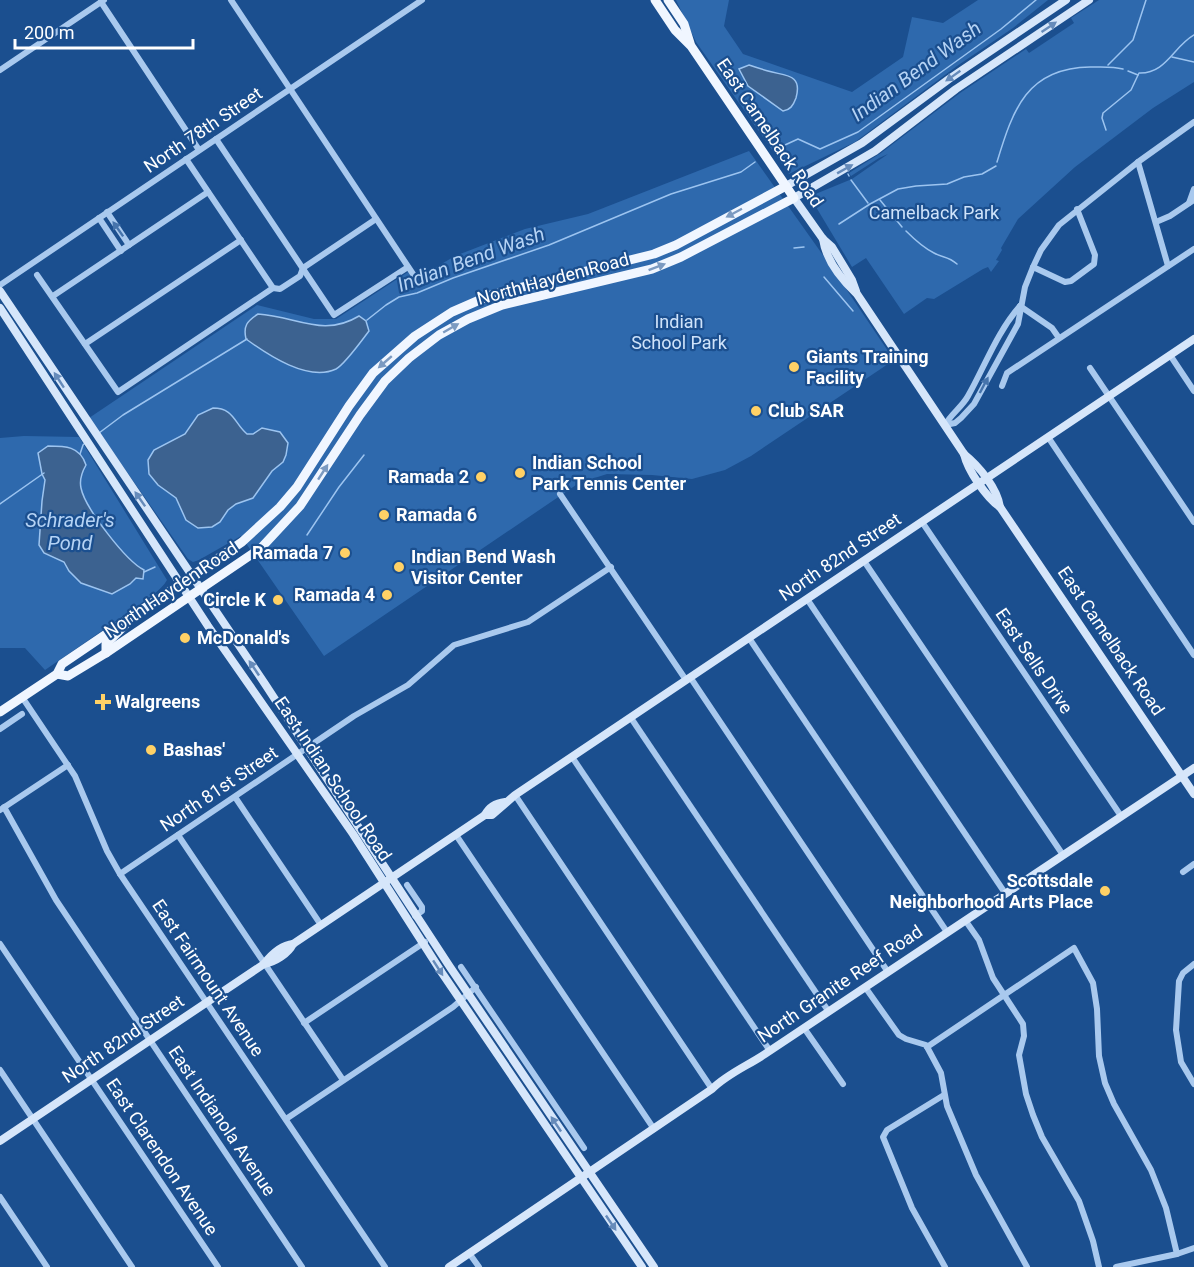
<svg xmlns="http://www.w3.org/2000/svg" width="1194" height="1267" font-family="Roboto,sans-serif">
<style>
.green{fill:#2e69ad}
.water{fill:#3c6290;stroke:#9cc4f0;stroke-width:1.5}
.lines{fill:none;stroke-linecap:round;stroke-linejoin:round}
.stream{stroke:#9cc4f0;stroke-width:1.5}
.street{stroke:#a9c9ee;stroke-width:6}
.secondary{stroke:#d6e6fa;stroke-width:8}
.primary{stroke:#f0f6ff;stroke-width:9}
.oneway{fill:#668bba}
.oneway2{fill:#7b9ac1}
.oneway3{fill:#4674ac}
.poi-dot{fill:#ffd166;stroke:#1b4f8f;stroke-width:2}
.labels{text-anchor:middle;stroke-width:4.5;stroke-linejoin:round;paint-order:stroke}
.street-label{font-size:18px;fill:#fff;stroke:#1b4f8f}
.park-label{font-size:18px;fill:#cfe3fa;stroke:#1b4f8f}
.poi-label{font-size:18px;font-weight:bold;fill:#fff;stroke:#1b4f8f;text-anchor:start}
.water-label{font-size:20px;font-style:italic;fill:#b5d3f5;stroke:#1b4f8f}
</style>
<rect width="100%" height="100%" fill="#1b4f8f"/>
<g class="green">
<path d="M676,0H729L724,26L743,54L852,92L903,57L912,17L943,23L978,0H1048L1013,28L957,66L855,142L789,174L696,42Z"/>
<path d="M1099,0H1194V82L1153,108L1075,167L1018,219L1001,248L1002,250L996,260L999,261L991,272L988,267L983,269L934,299L927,298L904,314L866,258L852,267L813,202V195L852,179L888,154L879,158L851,176L849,173L881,153L960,93L1026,49L1029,53L1074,23L1071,18Z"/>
<path d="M749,151L830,265L894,360L751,456L725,470L692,479L652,475L607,474L579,483L324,656L241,536L199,560L193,562L188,559L89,418L257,305L314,319H336L408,272L414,280L455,256L525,229L588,214Z"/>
<path d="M24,436L79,437L167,580C161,591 147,598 138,606L45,670L25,648H0V438Z"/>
</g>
<g class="water">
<path d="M749,65C755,67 761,69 768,71C784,76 803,73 796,98C793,106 790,110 783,111L748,86L739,69Z"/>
<path d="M258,314C296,316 323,338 359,316L366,321L369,331C363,339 344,365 336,369C308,382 268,355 246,339C243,326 247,321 258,314Z"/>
<path d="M213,408C234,408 234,423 247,434H253L262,428L280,432L288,443L286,455L283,462L272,471L253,498L236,504L228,510L220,522L212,527L198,528L186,520L176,498L158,485L149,474L148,460L154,450L185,434L198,415Z"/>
<path d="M48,446C65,446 80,446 86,465C82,472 79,479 81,488C85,508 126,561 144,570L143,579L136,578L130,584L112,594L81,583L69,571L64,562L44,553L39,545L42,501L45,480L42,474L38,453Z"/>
</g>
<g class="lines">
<g class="stream">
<path d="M1172,57L1194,62"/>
<path d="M1108,65L1133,40L1146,0"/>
<path d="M1128,71L1138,75"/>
<path d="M1106,130L1102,118L1103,113L1131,90L1139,73C1166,74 1173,47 1194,35"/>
<path d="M774,150L798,139L820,149L858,132L1001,29L1036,0"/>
<path d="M997,162C1013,109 1027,68 1090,67C1101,67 1112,66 1123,69"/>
<path d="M848,174L849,176"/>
<path d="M851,180L868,203"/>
<path d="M880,200L902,227"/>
<path d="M839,224L870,204L898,189L916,186L947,184L964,177L982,174L996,166"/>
<path d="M906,231C914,239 924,248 934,253C943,258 948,256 957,264"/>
<path d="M794,248L804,247"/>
<path d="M824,277L853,311"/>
<path d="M367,320L386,305L399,297L417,293L453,278L549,245L671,194L741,172L755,162"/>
<path d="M99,433L123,415L247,339"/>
<path d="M80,454L83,445L85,443"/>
<path d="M0,504L44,473"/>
<path d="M307,535L339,487L364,455"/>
<path d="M144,572L155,567"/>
</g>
<g class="street">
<path d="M231,0L415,277"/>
<path d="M101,2L199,150"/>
<path d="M0,70L104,0"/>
<path d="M216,139L334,315L408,267"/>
<path d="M186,159L273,288"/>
<path d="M1138,162L1168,266"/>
<path d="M1189,203L1194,189"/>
<path d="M107,212L129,245"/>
<path d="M99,218L121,251"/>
<path d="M1156,222L1170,216L1194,200"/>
<path d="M1033,267L1065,282L1071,281L1094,264L1095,255L1077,209"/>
<path d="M37,275L118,392L273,288L280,289L300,276L303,268L376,219"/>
<path d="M0,285L422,0"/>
<path d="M53,296L208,192"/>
<path d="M1020,306L1052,328L1059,338"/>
<path d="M85,344L241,240"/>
<path d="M1170,355L1194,391"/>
<path d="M1090,368L1194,522"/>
<path d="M1002,386L1007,373L1194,249"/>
<path d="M945,425L955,423L961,418L974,404L1018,324L1025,287L1033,267L1041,250L1059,225L1138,162L1194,122"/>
<path d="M945,425C951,414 962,407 968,396C985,366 997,332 1020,306"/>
<path d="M1048,437L1194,655"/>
<path d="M560,494L686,680"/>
<path d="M922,522L1121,816"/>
<path d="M864,561L1063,855"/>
<path d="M807,599L1005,893"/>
<path d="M749,638L947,932"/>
<path d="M690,677L888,972"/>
<path d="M22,697L75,776L107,851L120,874L385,1267"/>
<path d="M631,718L829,1012"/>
<path d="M0,729L22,714"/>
<path d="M572,757L770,1051"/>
<path d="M515,795L712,1089"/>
<path d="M235,797L321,925"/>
<path d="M4,807L56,900L302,1267"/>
<path d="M0,810L68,765"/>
<path d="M178,835L343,1080"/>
<path d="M456,835L654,1129"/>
<path d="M1183,872L1194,864"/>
<path d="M120,874L354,716L408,685L454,645L528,622L611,567"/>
<path d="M407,885L422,907V911L415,916"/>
<path d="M965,920L979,940L993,978L1023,1024L1024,1036L1019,1055L1026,1094L1033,1115L1042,1137L1079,1201L1093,1241L1099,1267"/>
<path d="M0,944L218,1267"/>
<path d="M1194,964L1183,973L1179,981L1176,1030L1181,1062L1194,1084"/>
<path d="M461,967L584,1148"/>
<path d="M865,987L899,1035L906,1039L926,1045L941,1073L947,1106L976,1175L1027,1267"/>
<path d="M304,1023L425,942"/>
<path d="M804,1028L843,1084"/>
<path d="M927,1047L1074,948L1093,983L1097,1009L1099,1056L1105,1083L1114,1104L1151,1170L1166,1208L1177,1254"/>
<path d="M0,1070L132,1267"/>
<path d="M944,1095L887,1130L883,1137L912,1208L945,1267"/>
<path d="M286,1119L453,1007L476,987"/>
<path d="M0,1197L47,1267"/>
<path d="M469,1253L479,1267"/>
<path d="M1116,1267L1177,1254L1194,1248"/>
</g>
<g class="secondary">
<path d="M786,186L862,143L949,79L1066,0"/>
<path d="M823,239C826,260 842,280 857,294L964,454C979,466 997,488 1000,507L1194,794"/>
<path d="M0,291L265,684L450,967L654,1267"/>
<path d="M856,291L852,280L832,247L823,239L794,198L875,151L956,89L1089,0"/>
<path d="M0,308L208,626L353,834L442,973L642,1267"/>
<path d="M964,454C968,471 986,497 1000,507"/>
<path d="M485,815H492L515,795L1194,339"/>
<path d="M264,964C275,962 288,954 293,944L485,815C489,807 496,803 505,802"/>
<path d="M0,1141L264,964C271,955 282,945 293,944"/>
<path d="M449,1267L712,1089C727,1074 747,1066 765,1054L1194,768"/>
</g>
<g class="primary">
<path d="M668,0L684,24L690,43"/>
<path d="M106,653V644L126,624"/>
<path d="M57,674L68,676L106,653L261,548L300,506L360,415L385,381L409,358L439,335L468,319L502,305L652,269L681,257L794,198L691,46L675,30L655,0"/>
<path d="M0,712L57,674L62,664L242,542L280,507L297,487L349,406L373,373L415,336L452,312L491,295L654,254L676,245L786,186"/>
</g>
</g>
<defs><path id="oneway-solid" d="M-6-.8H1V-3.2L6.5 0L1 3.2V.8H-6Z" transform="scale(1.5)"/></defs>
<g class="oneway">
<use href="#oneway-solid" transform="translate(1049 27) rotate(-34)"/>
<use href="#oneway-solid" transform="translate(953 76) rotate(145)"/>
<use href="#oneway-solid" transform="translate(845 169) rotate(-29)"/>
<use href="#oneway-solid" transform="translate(59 380) rotate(-123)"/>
<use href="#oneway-solid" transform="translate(140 499) rotate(-125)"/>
<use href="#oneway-solid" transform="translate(254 668) rotate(-124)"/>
<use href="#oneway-solid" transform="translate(438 968) rotate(57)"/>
<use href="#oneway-solid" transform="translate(556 1124) rotate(-124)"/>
<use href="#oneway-solid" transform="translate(611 1223) rotate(56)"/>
</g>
<g class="oneway2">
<use href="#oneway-solid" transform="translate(734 213) rotate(152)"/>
<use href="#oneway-solid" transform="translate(657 267) rotate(-21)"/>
<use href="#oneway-solid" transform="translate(451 328) rotate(-30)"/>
<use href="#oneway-solid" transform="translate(385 362) rotate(139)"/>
<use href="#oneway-solid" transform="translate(323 472) rotate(-57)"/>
</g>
<g class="oneway3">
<use href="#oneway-solid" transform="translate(118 229) rotate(-125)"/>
<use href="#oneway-solid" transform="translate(984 385) rotate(-62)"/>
</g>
<g class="poi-dot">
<circle cx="794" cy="367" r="6"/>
<circle cx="756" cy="411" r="6"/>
<circle cx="520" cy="473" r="6"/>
<circle cx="481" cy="477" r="6"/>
<circle cx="384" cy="515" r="6"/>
<circle cx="345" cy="553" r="6"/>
<circle cx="399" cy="567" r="6"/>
<circle cx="387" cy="595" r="6"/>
<circle cx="278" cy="600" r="6"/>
<circle cx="185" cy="638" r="6"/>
<path d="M100 693h6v6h6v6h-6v6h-6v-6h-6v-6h6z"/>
<circle cx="151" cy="750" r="6"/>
<circle cx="1105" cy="891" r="6"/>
</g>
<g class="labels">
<g class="street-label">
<text transform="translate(203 130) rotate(-34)" y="6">North 78th Street</text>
<text transform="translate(770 133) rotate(56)" y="6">East Camelback Road</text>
<text transform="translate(553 279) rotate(-15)" y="6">North Hayden Road</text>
<text transform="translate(840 557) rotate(-34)" y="6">North 82nd Street</text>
<text transform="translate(171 590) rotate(-34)" y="6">North Hayden Road</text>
<text transform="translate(1111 641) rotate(56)" y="6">East Camelback Road</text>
<text transform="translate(1034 661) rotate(56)" y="6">East Sells Drive</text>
<text transform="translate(333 779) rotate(56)" y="6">East Indian School Road</text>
<text transform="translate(219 789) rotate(-34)" y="6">North 81st Street</text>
<text transform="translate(208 978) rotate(56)" y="6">East Fairmount Avenue</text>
<text transform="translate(840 984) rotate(-34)" y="6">North Granite Reef Road</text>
<text transform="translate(123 1039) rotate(-34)" y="6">North 82nd Street</text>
<text transform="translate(222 1121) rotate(56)" y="6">East Indianola Avenue</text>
<text transform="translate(162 1157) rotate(56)" y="6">East Clarendon Avenue</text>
</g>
<g class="park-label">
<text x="934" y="219">Camelback Park</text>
<text x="679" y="328">Indian<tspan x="679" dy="21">School Park</tspan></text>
</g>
<g class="poi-label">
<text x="806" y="363">Giants Training<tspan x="806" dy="21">Facility</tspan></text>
<text x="768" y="417">Club SAR</text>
<text x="532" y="469">Indian School<tspan x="532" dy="21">Park Tennis Center</tspan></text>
<text x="469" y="483" text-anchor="end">Ramada 2</text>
<text x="396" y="521">Ramada 6</text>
<text x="333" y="559" text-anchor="end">Ramada 7</text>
<text x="411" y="563">Indian Bend Wash<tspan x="411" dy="21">Visitor Center</tspan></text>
<text x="375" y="601" text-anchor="end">Ramada 4</text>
<text x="266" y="606" text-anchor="end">Circle K</text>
<text x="197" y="644">McDonald's</text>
<text x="115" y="708">Walgreens</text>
<text x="163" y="756">Bashas'</text>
<text x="1093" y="887" text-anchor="end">Scottsdale<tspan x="1093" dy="21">Neighborhood Arts Place</tspan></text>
</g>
<g class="water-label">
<text transform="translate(916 71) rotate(-36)" y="7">Indian Bend Wash</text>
<text transform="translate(471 259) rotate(-20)" y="7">Indian Bend Wash</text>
<text x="70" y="527">Schrader's<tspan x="70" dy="23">Pond</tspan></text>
</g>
</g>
<path d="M15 39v9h178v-9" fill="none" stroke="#ffffff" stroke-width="3"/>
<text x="24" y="39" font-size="18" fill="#ffffff" stroke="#1b4f8f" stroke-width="4.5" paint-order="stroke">200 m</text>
</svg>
